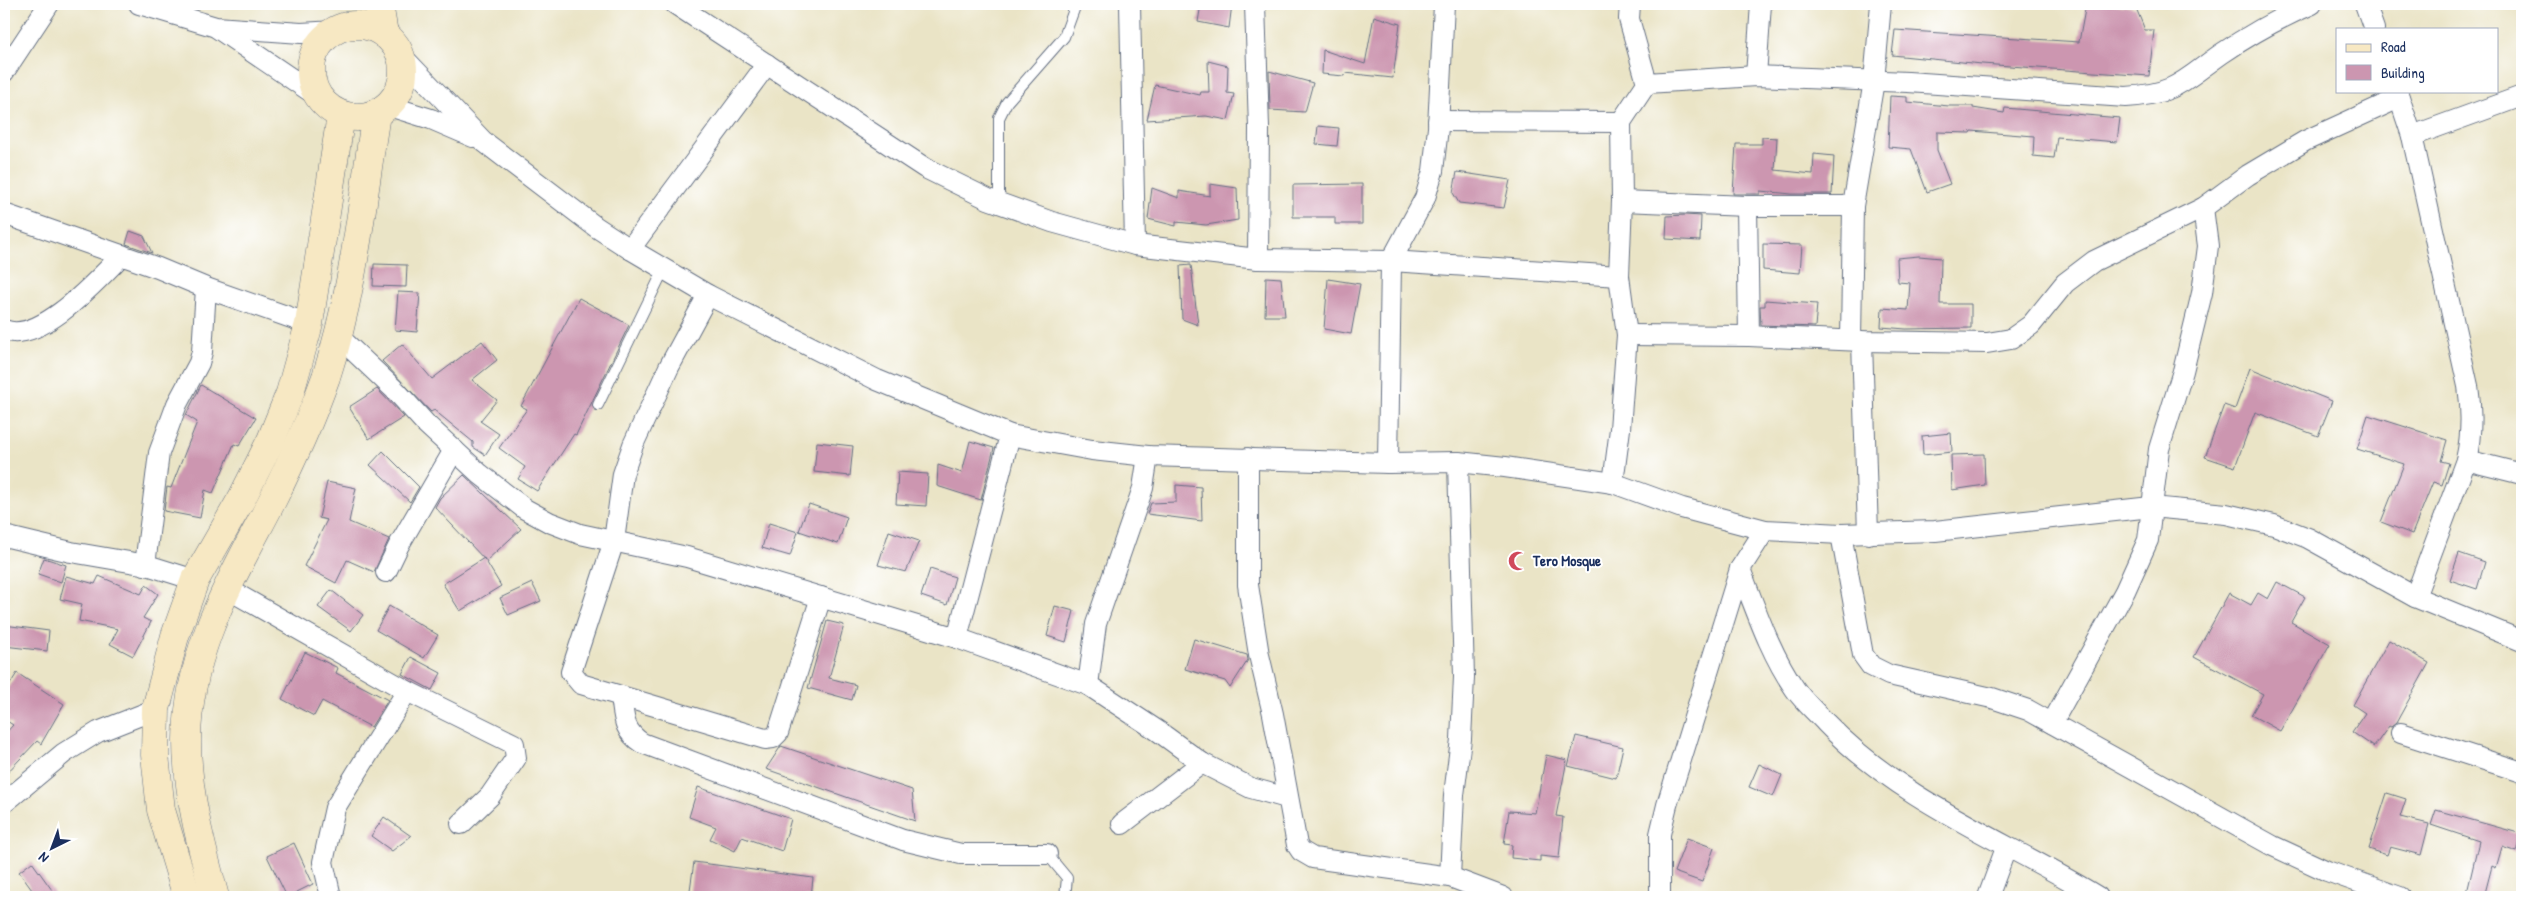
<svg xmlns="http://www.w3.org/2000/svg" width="2526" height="901" font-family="'Patrick Hand',sans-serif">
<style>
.building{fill:#cc96b0}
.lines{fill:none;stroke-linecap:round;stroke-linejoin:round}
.lane-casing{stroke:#636e82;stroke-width:12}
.street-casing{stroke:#636e82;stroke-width:22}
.secondary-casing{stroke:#636e82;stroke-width:29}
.lane{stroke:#fff;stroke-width:10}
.street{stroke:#fff;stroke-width:20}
.secondary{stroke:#f7e8c3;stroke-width:28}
.labels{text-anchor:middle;stroke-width:4;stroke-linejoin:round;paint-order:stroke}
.poi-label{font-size:15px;font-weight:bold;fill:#1b2f5e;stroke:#fff;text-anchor:start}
</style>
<rect width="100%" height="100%" fill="#fff"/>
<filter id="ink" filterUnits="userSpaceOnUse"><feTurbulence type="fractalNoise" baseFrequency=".02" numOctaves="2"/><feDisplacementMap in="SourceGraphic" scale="10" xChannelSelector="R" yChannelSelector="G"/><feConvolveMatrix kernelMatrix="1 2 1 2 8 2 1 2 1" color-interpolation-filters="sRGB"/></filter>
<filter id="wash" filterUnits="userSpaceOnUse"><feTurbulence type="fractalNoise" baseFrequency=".0096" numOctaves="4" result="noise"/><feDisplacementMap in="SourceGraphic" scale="20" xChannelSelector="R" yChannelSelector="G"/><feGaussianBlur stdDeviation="1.12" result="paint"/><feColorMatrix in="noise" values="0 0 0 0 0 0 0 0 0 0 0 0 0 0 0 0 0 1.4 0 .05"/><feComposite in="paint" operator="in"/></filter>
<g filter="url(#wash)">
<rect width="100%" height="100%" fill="#eae4c6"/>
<g id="blocks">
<g class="building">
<path d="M1201,4H1232L1229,28L1198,22Z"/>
<path d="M2086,4H2111L2136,8L2145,30H2154L2149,76L1982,64L1892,55L1895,30L2079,42Z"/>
<path d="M1374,16L1400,24L1393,78L1345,73L1344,76L1322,74L1323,50L1365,64Z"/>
<path d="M1208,61L1228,66L1227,93L1234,94L1228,120L1206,116L1147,120L1155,85L1200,95L1201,92H1209Z"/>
<path d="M1269,71L1313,83L1305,112L1270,110Z"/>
<path d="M1890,96L1907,97V102L1949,106H1973V108L2004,113L2005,108L2120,118L2117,142L2057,137L2054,158L2033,156L2034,136L1971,131L1970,133L1937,132V150L1950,184L1927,192L1911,149L1888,147Z"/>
<path d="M1318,126L1339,128L1337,146L1316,144Z"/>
<path d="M1762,137L1777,138L1775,170L1813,174L1814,154L1834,156L1832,194H1792L1760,191V194H1733L1736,144H1762Z"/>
<path d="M1457,172L1510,180L1504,208L1459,203L1453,193Z"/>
<path d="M1210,184L1237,188L1238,220L1206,225L1176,222V226L1148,219L1152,188L1179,198V191L1210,196Z"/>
<path d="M1362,184V224H1335V217H1293V185Z"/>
<path d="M1685,215L1701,216L1700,241L1666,239L1667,216Z"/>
<path d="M130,231L144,236L152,253L126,244Z"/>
<path d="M1763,244L1802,245L1800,273L1763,270Z"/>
<path d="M1919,256L1941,258L1940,304H1971V328L1906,329L1881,327L1882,308L1908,310L1910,283L1898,282L1897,258Z"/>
<path d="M374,264L407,265L406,287L373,286Z"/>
<path d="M1191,265L1198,325L1182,319L1180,266Z"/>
<path d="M1266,277L1281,278L1285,316H1265Z"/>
<path d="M1328,279L1360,284L1351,334L1324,329Z"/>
<path d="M398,292L420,293L417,332L395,330Z"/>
<path d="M579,298L629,325L576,435L574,434L537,491L518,479L525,467L499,448L527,409L521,406Z"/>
<path d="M1765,300L1817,304L1815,327L1761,325L1760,306H1765Z"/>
<path d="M482,341L497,360L472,380L497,400L480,421L499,434L485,455L473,447V442L434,410L431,412L382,361L402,344L432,379Z"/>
<path d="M2250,368L2332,401L2318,436L2255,412L2235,467L2205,457L2224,405L2235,409Z"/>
<path d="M201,385L256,418L239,446L234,444L213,493L205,490L200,518L164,511L167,487L171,488L197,422L186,415Z"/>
<path d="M377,389L404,417L369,439L349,407Z"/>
<path d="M2368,415L2447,440L2441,461L2449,463L2442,485L2433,482L2412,534L2381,522L2404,464L2357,449Z"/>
<path d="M1951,433L1952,452L1923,455L1922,436Z"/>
<path d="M970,441L994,448L981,500L937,486L938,465L962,473Z"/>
<path d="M817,442L853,446L850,476L814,472Z"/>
<path d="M383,451L419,487L410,502L370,465Z"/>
<path d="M1984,454L1985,485L1952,490L1951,455Z"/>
<path d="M898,472L928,474L926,506L896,504Z"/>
<path d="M464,475L521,529L486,561L435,507L440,498Z"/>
<path d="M327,482L356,488L349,522L389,539L374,572L347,560L336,583L304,566L327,520L319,518Z"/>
<path d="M1176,485L1201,487L1202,521L1147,514L1151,503L1176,502Z"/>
<path d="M809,504L847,517L838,544L799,531Z"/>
<path d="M769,523L798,532L790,556L762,548Z"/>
<path d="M889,531L919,541L906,572L878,565Z"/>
<path d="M2459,553L2485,562L2477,589L2450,580Z"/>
<path d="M44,558L66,565L61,582L38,574Z"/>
<path d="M484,558L501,586L460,611L443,584Z"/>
<path d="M930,569L955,577L947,605L921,596Z"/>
<path d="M66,576L95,584L99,576L141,594L146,585L158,594L143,618L151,622L133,656L110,644L118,629L79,621L82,604L60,599Z"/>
<path d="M2277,582L2305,597L2291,622L2330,644L2280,731L2251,715L2263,694L2194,657L2229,593L2251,605L2258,593L2268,599Z"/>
<path d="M532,583L541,601L508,615L500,598Z"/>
<path d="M331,590L363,615L351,631L318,607Z"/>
<path d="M389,606L438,635L424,658L376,630Z"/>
<path d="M1055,606L1074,611L1066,642L1047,636Z"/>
<path d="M827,621L844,625L829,678L856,685L852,700L808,688Z"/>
<path d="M4,625L49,631L47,651L4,646Z"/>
<path d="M1194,639L1247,655L1248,660L1230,688L1225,681L1185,669Z"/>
<path d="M2389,640L2429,663L2396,723L2391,727L2389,726L2374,747L2352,732L2365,713L2353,705Z"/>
<path d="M305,652L338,668L336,673L388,700L371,727L322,701L314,716L282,699Z"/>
<path d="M411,657L441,673L432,690L402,674Z"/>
<path d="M17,673L64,704L41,744L37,741L4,776V735L13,725L4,719V694Z"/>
<path d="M1576,736L1623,747L1616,778L1568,766Z"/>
<path d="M781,746L912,790L915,821L766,769Z"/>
<path d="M1546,755L1567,760L1556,816L1563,817L1559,858L1540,856V861L1511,858L1512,845L1504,844L1509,811L1535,813Z"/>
<path d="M1759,764L1782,775L1773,797L1749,787Z"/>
<path d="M698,787L791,819L782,851L742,837L735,851L710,839L716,827L689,817Z"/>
<path d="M2387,793L2406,799L2400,817L2429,824L2421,855L2390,847L2387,855L2369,849Z"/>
<path d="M2436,810L2522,834L2517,852L2502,847L2496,868L2492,866L2484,897H2466L2479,841L2431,825Z"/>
<path d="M384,817L411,836L392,851L371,836Z"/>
<path d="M1687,838L1714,848L1702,882L1674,872Z"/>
<path d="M294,843L313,884L287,897L267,856Z"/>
<path d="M32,862L57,897H37L19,872Z"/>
<path d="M694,862L813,878L811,897H689Z"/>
</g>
</g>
</g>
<g filter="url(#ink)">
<use href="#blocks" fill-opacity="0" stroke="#636e82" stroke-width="1"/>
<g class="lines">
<defs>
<g id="lane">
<path d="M999,203V118L1007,102L1064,37L1076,4"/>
<path d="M598,405L664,269"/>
<path d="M1047,854L1067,878L1065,897"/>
</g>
<g id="street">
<path d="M139,4L216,27L301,33L335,31"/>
<path d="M675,4L925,168L988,199L1052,222L1135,245L1258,259L1391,261L1619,276"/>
<path d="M1130,4L1135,245"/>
<path d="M1255,4L1259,128L1258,259"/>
<path d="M2365,4L2374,29"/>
<path d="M217,28L320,98"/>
<path d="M400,54L483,141L596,227L630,249L708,295L877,380L1010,435L1092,450L1148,456L1388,463L1458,462L1505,467L1613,483L1682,508L1765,530L1841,534L1935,531L2151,507L2226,514L2274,525L2308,538L2415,597L2522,641"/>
<path d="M4,72L49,4"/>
<path d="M1756,76L1761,4"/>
<path d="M1647,83L1756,76L1908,82L2126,97C2176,94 2183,81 2221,54C2249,35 2281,17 2312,4"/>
<path d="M2397,91L2412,136L2468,386C2472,412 2472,434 2466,460L2415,597"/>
<path d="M389,106L431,119L473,137"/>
<path d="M1438,121L1621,122"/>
<path d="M2412,136L2522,96"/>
<path d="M1622,201L1747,206H1853"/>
<path d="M1747,206L1749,336"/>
<path d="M4,214L158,268L206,288L309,324"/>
<path d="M630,249L767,64"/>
<path d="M708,295L669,367L633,445L623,474L614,541L571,672L581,684L765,739L773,738L778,733L821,597"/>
<path d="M4,330C40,345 99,278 122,255"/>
<path d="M337,335L397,392L426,424L480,474L525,509L549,522L580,534L687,557L957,638L1088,685L1158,731L1202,763L1251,788L1287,798"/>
<path d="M1627,335L1749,336L1862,341L1987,343L2011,339L2031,325L2065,283L2094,261L2203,208L2248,175L2305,141L2399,98"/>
<path d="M1851,340L1853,206L1874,81L1881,4"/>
<path d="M1862,341L1868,534"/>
<path d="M1248,458V585L1259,655L1273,714L1297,845L1301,851L1313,858L1450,877L1503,897"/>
<path d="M2466,460L2522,474"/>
<path d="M1388,463L1391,261L1425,198L1433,171L1438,128L1444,4"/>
<path d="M1613,483L1620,429L1627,335L1619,276L1622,201L1621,122L1647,83L1629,19L1630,4"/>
<path d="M1841,534L1863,655L1871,666L1889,675L1992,698L2028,710L2273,846L2327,871L2400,897"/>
<path d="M4,536L71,552L147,565L195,580"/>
<path d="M145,565L159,453L177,404L199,363L202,352L206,288"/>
<path d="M1740,569C1756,610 1770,653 1795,689C1803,701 1816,712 1826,723C1902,802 2006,841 2098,897"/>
<path d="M386,572L399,545L454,450"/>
<path d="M226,588L407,691L514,744L516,758L490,796L461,824"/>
<path d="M957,638L1010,435"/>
<path d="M1088,685L1096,624L1143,488L1148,456"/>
<path d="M621,696C624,717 623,731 642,743L903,840L961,854H1047"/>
<path d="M2052,723L2125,591L2148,540L2159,449L2183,371L2202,293L2208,246L2203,208"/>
<path d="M2401,733L2522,772"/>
<path d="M4,803L64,753L98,732L156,709"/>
<path d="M1122,824L1202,763"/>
<path d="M1450,877L1454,795L1461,739L1464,677L1458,462"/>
<path d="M331,897L323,862L335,808L407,691"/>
<path d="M1660,897V834L1667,805L1740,569L1765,530"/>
<path d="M1988,897L2006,848"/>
</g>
<g id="secondary">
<path d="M379,4L384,34"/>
<circle cx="357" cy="71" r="46"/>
<path d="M187,897L161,810L155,755L156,709L175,636L195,580L242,498L271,440L290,393L309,324L341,115"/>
<path d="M215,897C201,845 187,794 187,740C188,649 232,579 272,501C292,461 311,419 326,377C354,292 362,201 376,114"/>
</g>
</defs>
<use href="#lane" class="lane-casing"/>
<use href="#street" class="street-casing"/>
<use href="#secondary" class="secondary-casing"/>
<use href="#lane" class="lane"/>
<use href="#street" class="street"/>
<use href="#secondary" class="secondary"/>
</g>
</g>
<defs>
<symbol id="mosque-bare" viewBox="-9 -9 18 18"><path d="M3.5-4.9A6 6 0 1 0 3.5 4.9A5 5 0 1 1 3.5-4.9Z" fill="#d1495b" stroke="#fff" stroke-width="2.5" paint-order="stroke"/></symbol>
</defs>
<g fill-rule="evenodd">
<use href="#mosque-bare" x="1504" y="547" width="28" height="28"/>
</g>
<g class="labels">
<g class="poi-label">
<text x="1533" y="566">Tero Mosque</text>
</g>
</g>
<rect width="2526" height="901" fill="none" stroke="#fff" stroke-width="20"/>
<rect x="2336" y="28" width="162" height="65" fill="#ffffff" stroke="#a4acbf"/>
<rect x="2346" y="44" width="25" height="8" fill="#f7e8c3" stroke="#a4acbf"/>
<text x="2381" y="52" font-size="15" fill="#1b2f5e">Road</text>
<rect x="2346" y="65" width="25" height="15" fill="#cc96b0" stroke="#a4acbf"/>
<text x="2381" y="78" font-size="15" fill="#1b2f5e">Building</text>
<g transform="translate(52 848) rotate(222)" stroke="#ffffff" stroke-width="4" paint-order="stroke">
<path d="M0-4L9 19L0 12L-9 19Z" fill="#1b2f5e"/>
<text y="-8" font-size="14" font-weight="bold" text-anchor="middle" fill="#1b2f5e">N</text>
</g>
</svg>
